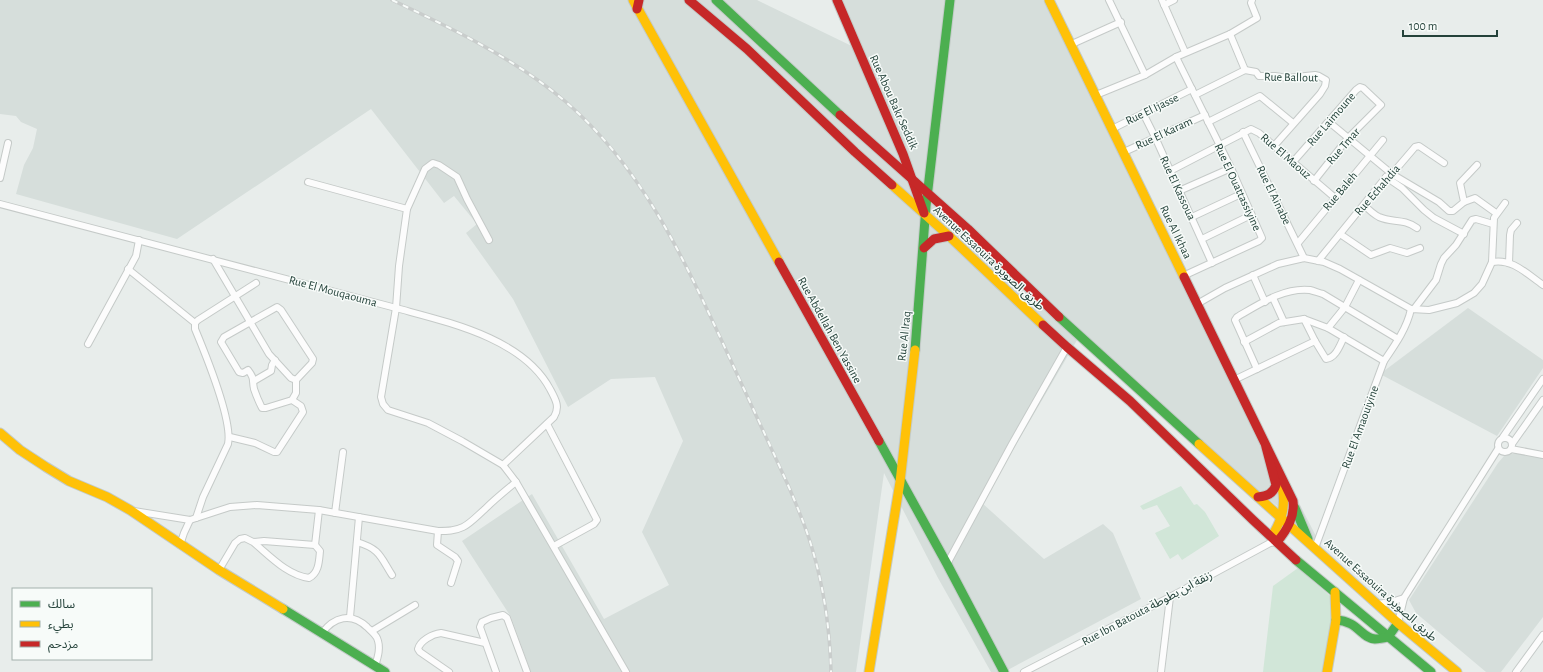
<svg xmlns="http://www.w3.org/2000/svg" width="1543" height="672" font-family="'Alegreya Sans','Noto Sans Arabic',sans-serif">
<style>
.built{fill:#d6dedb}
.green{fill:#d1e6d8}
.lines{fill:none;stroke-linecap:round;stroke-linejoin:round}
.street-casing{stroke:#c5cac8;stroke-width:8}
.fast-casing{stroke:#c3cbc8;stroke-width:11}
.slow-casing{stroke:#c3cbc8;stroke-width:11}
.jam-casing{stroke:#c3cbc8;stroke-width:11}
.street{stroke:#fcfcfc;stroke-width:6}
.fast{stroke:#4caf50;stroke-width:9}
.slow{stroke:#ffc107;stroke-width:9}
.jam{stroke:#c62828;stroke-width:9}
.rail-casing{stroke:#c9cdcc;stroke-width:3.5}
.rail{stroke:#f7fbf9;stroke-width:2;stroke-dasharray:6;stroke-linecap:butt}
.labels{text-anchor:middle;stroke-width:3;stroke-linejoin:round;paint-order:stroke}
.street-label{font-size:12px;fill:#24423a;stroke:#f7fbf9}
</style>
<rect width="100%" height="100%" fill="#e8edeb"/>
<g class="built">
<path d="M0,0H757L862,51L840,0H1043L1322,548L1280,508L1255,489L1080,335L982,503L1044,559L1103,524L1113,533L1141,599L1004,672H991L938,578L884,473L856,672H531L511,617L462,541L532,494L604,619L669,585L642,532L683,441L655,377L611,379L568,407L513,299L466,233L477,224L454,196L444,203L371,109L177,239L16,194L24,165L33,148L37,129L21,122L16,116L0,114Z"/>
<path d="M1468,308L1543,360V368L1497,436L1380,374Z"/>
<path d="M1516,453L1543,458V617L1501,672H1486L1416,613L1409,600L1498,463L1504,456Z"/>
</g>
<g class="green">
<path d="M1181,486L1194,505L1197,504L1205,512L1219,536L1182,560L1178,554L1170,559L1155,533L1170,526L1157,505L1143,510L1140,506Z"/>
<path d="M1298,568L1330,596L1333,605L1323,672H1263L1273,586Z"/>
</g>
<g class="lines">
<defs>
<g id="street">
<path d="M1109,0L1145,75"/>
<path d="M1162,0L1185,52"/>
<path d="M1164,5L1174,0"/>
<path d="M1230,34L1245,70"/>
<path d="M1072,44L1121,22"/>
<path d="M1176,57L1231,168L1262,238L1259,241L1183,276"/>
<path d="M1245,70L1256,72L1259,76H1275L1287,78L1315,75L1319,76L1326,80L1325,86L1320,94L1274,146"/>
<path d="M1096,95L1145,75L1176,57L1230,34L1257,18L1251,3L1252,0"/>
<path d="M1195,95L1245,70"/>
<path d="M1143,113L1155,137L1212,263"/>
<path d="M1208,122L1260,96L1293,123"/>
<path d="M1329,122L1392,174L1439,202L1449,211H1453L1464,202L1460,183L1477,165"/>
<path d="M1112,129L1192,89"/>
<path d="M1243,132L1304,258"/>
<path d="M1124,152L1205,115"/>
<path d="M1293,162L1356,90L1360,87L1363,88L1381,105L1348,138L1314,181"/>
<path d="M1170,171L1251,129L1259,133L1334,197"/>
<path d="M1386,177L1402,188L1424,210L1434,218L1464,234"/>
<path d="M0,178L8,143"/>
<path d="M308,182L407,209L399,266L396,308L381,397L383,404L388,410L428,423L462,441L503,465L516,482L626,672"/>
<path d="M1179,191L1231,168"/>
<path d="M1464,202L1475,198L1496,213"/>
<path d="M0,204L396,308C447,322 523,338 550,389C556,400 560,407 554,417L503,465"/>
<path d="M1364,205C1368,209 1373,214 1379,217C1392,223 1403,218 1417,228"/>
<path d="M407,209L425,169L433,163L439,165L457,177L467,199L489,240"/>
<path d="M1192,217L1241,194"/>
<path d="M1340,234L1371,255L1390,248L1407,253L1420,248"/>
<path d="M1202,239L1251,215"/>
<path d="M1298,243L1383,140"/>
<path d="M213,259L269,354L291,378L296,380"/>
<path d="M1318,261L1386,177L1392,174L1415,147L1419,146L1444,163"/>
<path d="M1492,262C1512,258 1527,274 1543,285"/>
<path d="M1509,263L1510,235L1511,230L1517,223"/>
<path d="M128,269L195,323"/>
<path d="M1253,275L1265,302"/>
<path d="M1273,298L1284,322"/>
<path d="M1197,304L1225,288L1278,264L1304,258L1324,262L1340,269L1411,309L1429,310L1457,303L1474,293L1482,284L1492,262L1494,218L1505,203"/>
<path d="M1414,309L1436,280L1441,264L1444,258L1456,245L1472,220L1476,219L1493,224"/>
<path d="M1304,319L1315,341L1326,359C1336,358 1340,345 1344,337"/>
<path d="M1328,328L1345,307L1359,280"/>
<path d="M1244,342L1279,323L1304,319L1328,328L1384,361"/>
<path d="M88,344L136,256L139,240"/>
<path d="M1257,369L1235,320L1237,317C1258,305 1284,287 1310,290C1314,291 1319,293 1323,294L1398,339"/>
<path d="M1234,380L1315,341"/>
<path d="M254,381L271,371L272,365L275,360"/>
<path d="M547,424L597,520L594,524L554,546"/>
<path d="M230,437L255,443L274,452H277L303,412L301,406L292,400L266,408H262C259,402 256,395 254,389C252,380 255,379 248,370L243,373L239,372L221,342L224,337L277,307L281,310L313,359L312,363L296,380V393L292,400"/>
<path d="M1503,437L1543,379"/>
<circle cx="1505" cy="445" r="7"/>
<path d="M1512,444L1543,400"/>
<path d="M1511,449L1543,455"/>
<path d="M134,511L190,520L230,507L257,505L319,510L438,531C447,531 455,531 463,527C471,523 478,515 485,509C495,499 505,491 516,482"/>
<path d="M335,513L343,452"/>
<path d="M196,518L203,497L228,444C233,420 205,353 195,329V323L198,320L256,283"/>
<path d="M438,531L437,545L455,557L458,561L451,583"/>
<path d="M357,542C380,549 380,556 392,575"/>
<path d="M180,545L184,533L190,520"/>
<path d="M315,545L319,510"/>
<path d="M1315,548L1384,361C1395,345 1407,328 1411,309"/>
<path d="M947,564L1012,444L1067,347"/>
<path d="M219,570L235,543L240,539L245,538L253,542L264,541L315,545L320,551C319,561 319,573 309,578C287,575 270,556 253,542"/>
<path d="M1377,604L1391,602L1404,598"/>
<path d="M350,617L359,517"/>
<path d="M1398,623L1404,598L1498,449"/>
<path d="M372,631L415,605"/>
<path d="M322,633C334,617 351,612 367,627C370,630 375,634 377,638C381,647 378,657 375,666"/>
<path d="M449,672L420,652L418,649C420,641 432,634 441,633L485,643"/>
<path d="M496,672L480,627L482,622L491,618L503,615L507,618L527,672"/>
<path d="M1024,672L1170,597L1270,543L1277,542"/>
<path d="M1161,672L1170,597"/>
<path d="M1516,672L1543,635"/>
</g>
<g id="fast">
<path d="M716,0L840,115"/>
<path d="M1059,317L1199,444"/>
<path d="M915,350L926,206L950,0"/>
<path d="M879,441L947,564L1004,672"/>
<path d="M1295,508L1308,539"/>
<path d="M1296,560L1431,672"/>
<path d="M283,609L385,672"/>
<path d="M1336,620C1358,621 1361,638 1375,639C1379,639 1384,638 1388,637L1398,623"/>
</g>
<g id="slow">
<path d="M633,0L779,262"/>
<path d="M1049,0L1184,277"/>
<path d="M892,185L949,236L1043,325"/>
<path d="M0,433L20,450L46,467L69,481L107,497L130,510L219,570L283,609"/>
<path d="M1199,444L1398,623L1457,672"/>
<path d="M1272,536C1282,520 1286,506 1282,487"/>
<path d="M869,672L900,482L915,350"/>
<path d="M1327,672L1336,620L1335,592"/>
</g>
<g id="jam">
<path d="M689,0L747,49L855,152L892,185"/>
<path d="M837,0L903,154L924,213"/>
<path d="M637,9L639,0"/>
<path d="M840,115L968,229L1059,317"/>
<path d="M924,248L934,239L949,236"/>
<path d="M779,262L879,441"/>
<path d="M1184,277L1293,501C1295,517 1287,530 1277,542"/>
<path d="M1043,325L1067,347L1130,401L1253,520L1296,560"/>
<path d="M1258,497C1267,496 1273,494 1276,485L1266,447"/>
</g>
</defs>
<use href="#street" class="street-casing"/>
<use href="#fast" class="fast-casing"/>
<use href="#slow" class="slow-casing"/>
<use href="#jam" class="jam-casing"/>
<use href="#street" class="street"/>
<use href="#fast" class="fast"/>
<use href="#slow" class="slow"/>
<use href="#jam" class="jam"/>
<defs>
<path id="rail" d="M392,0C453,29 514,58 566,102C640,166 680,251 720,337C743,387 766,436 788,485C797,506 806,527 812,548C824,588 830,630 831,672"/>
</defs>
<use href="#rail" class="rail-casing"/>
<use href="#rail" class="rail"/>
</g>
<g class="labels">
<g class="street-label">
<text transform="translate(1291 77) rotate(1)" y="4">Rue Ballout</text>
<text transform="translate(894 102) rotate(66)" y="4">Rue Abou Bakr Seddik</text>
<text transform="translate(1152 109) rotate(-26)" y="4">Rue El Ijasse</text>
<text transform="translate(1331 119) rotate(-49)" y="4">Rue Laimoune</text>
<text transform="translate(1164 133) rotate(-25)" y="4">Rue El Karam</text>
<text transform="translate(1343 146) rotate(-49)" y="4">Rue Tmar</text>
<text transform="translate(1286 156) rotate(41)" y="4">Rue El Maouz</text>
<text transform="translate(1238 187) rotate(65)" y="4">Rue El Ouattassiyine</text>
<text transform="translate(1178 188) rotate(65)" y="4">Rue El Kassoua</text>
<text transform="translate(1377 190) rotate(-49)" y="4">Rue Echahdia</text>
<text transform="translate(1340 191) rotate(-50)" y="4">Rue Baleh</text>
<text transform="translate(1274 195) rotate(64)" y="4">Rue El Ainabe</text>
<text transform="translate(1176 232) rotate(64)" y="4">Rue Al Ikhaa</text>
<text transform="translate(989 258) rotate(43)" y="4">Avenue Essaouira طريق الصويرة</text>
<text transform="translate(333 291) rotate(15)" y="4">Rue El Mouqaouma</text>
<text transform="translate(830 330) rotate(61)" y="4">Rue Abdellah Ben Yassine</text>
<text transform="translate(904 336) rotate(-84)" y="4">Rue Al Iraq</text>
<text transform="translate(1360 427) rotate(-70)" y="4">Rue El Amaouiyine</text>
<text transform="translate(1381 590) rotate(42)" y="4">Avenue Essaouira طريق الصويرة</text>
<text transform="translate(1147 608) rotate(-28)" y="4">Rue Ibn Batouta زنقة ابن بطوطة</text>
</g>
</g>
<rect x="12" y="588" width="140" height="72" fill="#f7fbf9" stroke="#a3b1ad"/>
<rect x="20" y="601" width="20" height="6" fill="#4caf50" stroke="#a3b1ad"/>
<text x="48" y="608" font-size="12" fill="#24423a">سالك</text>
<rect x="20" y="621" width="20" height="6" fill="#ffc107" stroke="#a3b1ad"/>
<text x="48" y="628" font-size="12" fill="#24423a">بطيء</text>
<rect x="20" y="641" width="20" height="6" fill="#c62828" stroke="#a3b1ad"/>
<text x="48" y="648" font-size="12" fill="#24423a">مزدحم</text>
<path d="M1403 30v6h94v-6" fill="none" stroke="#24423a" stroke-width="2"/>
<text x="1409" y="30" font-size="12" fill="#24423a" stroke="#f7fbf9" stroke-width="3" paint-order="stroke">100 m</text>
</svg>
